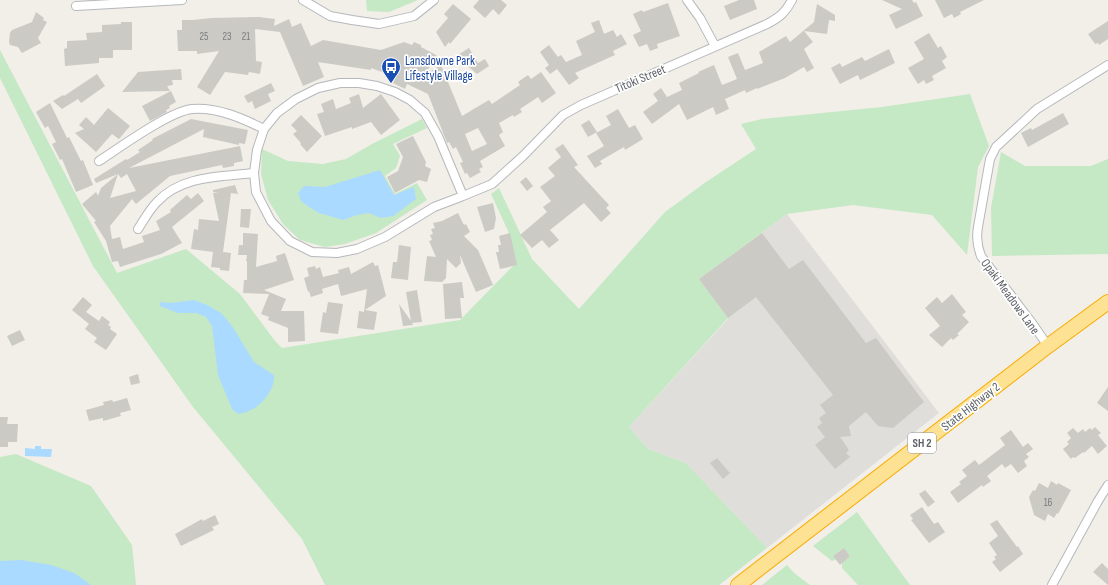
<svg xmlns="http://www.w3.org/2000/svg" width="1108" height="585" font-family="'Sofia Sans Condensed',sans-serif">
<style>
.industrial{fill:#e0deda}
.green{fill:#c5e8c5}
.water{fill:#aadaff}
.building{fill:#cccac5;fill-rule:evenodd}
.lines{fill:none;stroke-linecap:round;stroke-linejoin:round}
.street-casing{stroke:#b5b8bc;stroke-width:10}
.highway-casing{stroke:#f9ab00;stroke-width:16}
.street{stroke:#fff;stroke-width:8}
.highway{stroke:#fde293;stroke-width:14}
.labels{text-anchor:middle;stroke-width:3.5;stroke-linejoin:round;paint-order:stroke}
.number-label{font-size:11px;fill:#7a7d7f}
.shield{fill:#fff;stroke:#8f9295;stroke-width:1}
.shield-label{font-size:12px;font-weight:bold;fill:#5f6368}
.transit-label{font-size:13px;fill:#164399;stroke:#fff;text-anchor:start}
.street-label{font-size:13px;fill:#5f6368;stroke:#fff}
</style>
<rect width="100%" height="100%" fill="#f1efe8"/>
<path class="industrial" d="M787,214L939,413L767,548L686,463L648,449L629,427L728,319L699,279Z"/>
<g class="green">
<path d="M366,0H418L389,12L367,11Z"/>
<path d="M0,50L117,273L186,249L240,294L275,341L282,348L460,320L513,266L509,233L491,194L499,188L532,259L579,309L665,212L706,182L756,149L741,124L762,119L882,107L970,94L989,146L978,167L967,255L932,215L853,205L787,214L699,279L728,318L629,427L648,449L686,463L767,548L719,585H325L302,539L193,407L93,266L0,78Z"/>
<path d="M422,119L427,128L393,144L400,156L396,168L385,176L395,194L417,183L427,200L376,233L345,244L325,247L300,240L283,224L268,200L261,174L262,149L288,161L323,164L346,159L372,144Z"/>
<path d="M1001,152L1025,166H1091L1108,159V254L992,256L991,208Z"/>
<path d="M16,454L91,486L132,545L136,585H0V457Z"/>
<path d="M857,512L910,585H858L842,568V562L850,556L844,548L833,556L836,559L832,561L813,546Z"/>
<path d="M787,565L794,573L810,585H762Z"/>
</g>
<g class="water">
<path d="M380,170L394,195L414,187L416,199L393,216L381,218L369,213L357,215L343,220L319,213L309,207L301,201L298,193L304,186L325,187Z"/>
<path d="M194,300L207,305L221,313L232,326L254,362L274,375C275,389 263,404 251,410C247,412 243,413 238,414L232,409L218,375L212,326L206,317L196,313H178L160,306V302L171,303Z"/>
<path d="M35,446H41V449H52L51,457L25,456V448L35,449Z"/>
<path d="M21,560L51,565L74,573L91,585H0V561Z"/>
</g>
<g class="building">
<path d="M479,0H501L507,5L499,15L493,9L485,18L473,7Z"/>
<path d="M739,0H754L757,9L730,20L724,6Z"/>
<path d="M882,0H912L914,3L916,2L923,16L896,29L889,15L902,9Z"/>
<path d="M935,0H984L960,12L961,14L954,18L952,14L944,18Z"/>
<path d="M668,3L680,36L657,44L658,48L650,51L647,44L639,47L633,35L641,31L633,14L642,10L643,12Z"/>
<path d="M453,4L471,19L450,44L449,42L445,47L436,32L448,18L444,14Z"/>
<path d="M817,4L835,15V21L829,20L827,34L804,31L813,42L804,49L814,68L807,72L804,67L785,78L757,89V88L746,93L745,90L725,99L729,109L716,115L713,107L687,120L679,104L652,124L643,112L658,101L653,94L661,88L667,97L682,90L679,83L699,73L698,72L714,65L722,85L737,79L728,57L738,53L745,70L763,63L759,52L786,36L790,42L814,22Z"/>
<path d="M36,12L44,18L43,20L47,22L38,38L41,43L22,53L18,47L10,45L9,42L10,33L12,30L32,22Z"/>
<path d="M259,17L275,19L274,26L289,19L292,27L301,23L311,46L323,40L381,50L404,42L412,45L414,42L421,45V47L436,55L438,58L421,77L441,65L462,116L489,100L492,104L520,85L518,82L528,75L531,79L541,72L556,93L542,103L538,97L520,109L522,112L514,117L513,115L499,123L503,132L499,135L505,146L480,161L483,167L479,169L481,172L470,178L467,173L465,174L460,163L463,162L456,147L453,149L449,142L447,143L428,94L407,84L405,89L393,83L396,77L371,68V70L318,62L324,77L303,86L280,32L255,29L256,61L262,62L260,74L249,72L248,75L225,72L210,95L197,87L219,51L197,54V51H178L177,30H182V20H193L211,18ZM478,128L487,144L472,151L465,134Z"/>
<path d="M599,20L604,34L613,30L617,37L621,34L627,44L613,51L615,55L575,73L579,78L569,85L557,69L550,74L545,68L549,65L540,52L549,45L558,57L561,55L566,62L582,55L576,41L595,32L591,23Z"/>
<path d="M1108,21V39L1099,45L1098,43L1095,44L1088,34Z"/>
<path d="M121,22H132V50H113V58H99V63L65,66L64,49L67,48V41L87,40L86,33L102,32V25L121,24Z"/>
<path d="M929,33L938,48L941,46L947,57L942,61L946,68L932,76L934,80L926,84L924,80L918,84L908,68L924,59L914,42Z"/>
<path d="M469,48L478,63L485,59L489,66L477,74L456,56Z"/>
<path d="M889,49L895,63L860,80L858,75L840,84L831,68L840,63L842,67L862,57L865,61Z"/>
<path d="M181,69L182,80H172L173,85L167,86L170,91L122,92L138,72Z"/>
<path d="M97,74L105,86L81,103L78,99L62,109L53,101L63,95L64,96Z"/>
<path d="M271,83L275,91L268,94L271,101L255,109L252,101L248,103L244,96Z"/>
<path d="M171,91L176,102L169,106L170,108L166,110L167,112L150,121L142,106Z"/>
<path d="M359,94L363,108L381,94L400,120L381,135L371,122L352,129V127L325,136L317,114L324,112L321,104L333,99L336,109L351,103L349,98Z"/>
<path d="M50,103L67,138L69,137L81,161L83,160L93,185L76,192L62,159L60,160L52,144L56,142L48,126L45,128L36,112Z"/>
<path d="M108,108L130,126L119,139L112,134L96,152L75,133L84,129L79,125L86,117L94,125Z"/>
<path d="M618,109L629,128L635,125L643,139L625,150L624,147L600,161L602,164L595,168L587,156L604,146L596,133L611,125L606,116Z"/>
<path d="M1063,113L1069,124L1028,147L1021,133L1031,128L1032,130Z"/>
<path d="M301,115L322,136L307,152L300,144L301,143L293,134L297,131L291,125Z"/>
<path d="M191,119L248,130L245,144L239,143V145L203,137L204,129L129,168L240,146L243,161L234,163V166L223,168L222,165L170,176L136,204L132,199L110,226L112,239L120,237L123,249L144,242L142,236L160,230L156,221L171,212L170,210L187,195L191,199L198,193L204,201L172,227L182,243L161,254L120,267L118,261L112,262L106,241L94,222L96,221L82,204L96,192L98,196L101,188L118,174L110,198L136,191L127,174L121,178L118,174L96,183L94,179L126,159L127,160L140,152L138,150L153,140L152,139Z"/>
<path d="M589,120L597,132L588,137L581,125Z"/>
<path d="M413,136L426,162L425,166L431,169L427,182L419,180L395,193L387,177L398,171L403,157L396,144Z"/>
<path d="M563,144L578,165L574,167L609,205L606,208L611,213L601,222L584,203L550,230L559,240L549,248L542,240L532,248L520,235L547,212L543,207L551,201L540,187L555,176L548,168L561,157L555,149Z"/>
<path d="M526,177L533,186L527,191L520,182Z"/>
<path d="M235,185L238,194L231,193L223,252L231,253L229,271L220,270V268L211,267L213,252L191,249L194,229L198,230L199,219L219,221L213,193L218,192H213V190Z"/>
<path d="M493,203L496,218L494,229L485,232L477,207Z"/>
<path d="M241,209H251L249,228L240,227Z"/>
<path d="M458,213L464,225L466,224L470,232L464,236L478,250L493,285L476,292L460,255L461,263L456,268L447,259L446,278L442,282L424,281L427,256L436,257L429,241L432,240L430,235L433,234L431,229L435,228L433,223L442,221Z"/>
<path d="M243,233L258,234L256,267L277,261L276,256L285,253L294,280L264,290L286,299L281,311H304L305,341L288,342V328L268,320L269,317L261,314L269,294L243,293L244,280H247V261H246L247,255H238L239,245H243Z"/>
<path d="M510,233L517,265L500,269L496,252H499L498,245H501L499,236Z"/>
<path d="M762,233L789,269L803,260L866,343L876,338L924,402L893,428L878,426L866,412L849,426L851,436L840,437L849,450L846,453L850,457L835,469L815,445L825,437L817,427L822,423L819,418L826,413L820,405L833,395L756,297L728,318L699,279Z"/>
<path d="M399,245L411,247L408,280L391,278L393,262H397Z"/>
<path d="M373,262L375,266L378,265L386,296L365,310L377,312L374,330L357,328L359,311L364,312L367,289L341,296L338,284L322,289L323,293L311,297L309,291L308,292L304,278L309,276L307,268L315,266L316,269L320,267L323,277L339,273L338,270L349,267L351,274Z"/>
<path d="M462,282L464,298H460L462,318L445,319L443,284Z"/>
<path d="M417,290L422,322L412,323L413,325L403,326L399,304L411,321L406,292Z"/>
<path d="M952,294L966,312L962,315L969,322L957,334L959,335L953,340L951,338L942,347L929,335L940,326L925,308L937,297L942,303Z"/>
<path d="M83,297L92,305L86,312L99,321L102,316L110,322L108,325L111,327L110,329L117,334L106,350L94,342L97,338L85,329L89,324L72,310Z"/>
<path d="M328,302L343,304L338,334L320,332L323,312L326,313Z"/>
<path d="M20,330L25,340L12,346L7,336Z"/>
<path d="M138,374L140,383L131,385L129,377Z"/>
<path d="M1108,387V411L1097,403Z"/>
<path d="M127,398L131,410L120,413L121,416L103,421V418L89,421L86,410L104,405L103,402L112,400L113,402Z"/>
<path d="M0,417H8L7,424H18L17,442H8V447H0Z"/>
<path d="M1095,427L1101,433L1098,435L1107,446L1098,454L1092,446L1084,453L1083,452L1075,458L1073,457L1071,459L1063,449L1069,444L1067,442L1071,438L1067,433L1073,428L1078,433L1083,429L1085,432L1090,428L1092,430Z"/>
<path d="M1011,430L1023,447L1028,443L1033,449L1026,454L1029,457L1024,461L1027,466L1018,473L1011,464L1005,468L1002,464L987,476L991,481L983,487L982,485L958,503L950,492L961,484L959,482L967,476L962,470L975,460L979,465L1005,445L1000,438Z"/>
<path d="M717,458L730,473L723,479L710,463Z"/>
<path d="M1051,481L1057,485L1058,483L1071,490L1058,514L1057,513L1054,518L1048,514L1045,521L1034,515L1029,497L1033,490L1035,491L1039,483L1048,488Z"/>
<path d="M925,490L935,502L928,507L919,494Z"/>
<path d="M922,507L934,524L938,522L945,532L929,543L911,520L913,519L910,515Z"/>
<path d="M215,515L219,524L212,527L214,530L181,546L175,534L202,519L203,521Z"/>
<path d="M997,520L1017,547L1018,546L1023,554L1000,572L992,562L996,559L994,557L997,555L989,543L998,536L990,524Z"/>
<path d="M844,548L850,556L840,565L833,556Z"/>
<path d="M1102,563L1108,569V585L1093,572Z"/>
</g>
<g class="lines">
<defs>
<g id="street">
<path d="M303,0L330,16L352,20L379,24L414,16L434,0"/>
<path d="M687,0L700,18L715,46"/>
<path d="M76,6L182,0"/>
<path d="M99,161C119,148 170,111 192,109C217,107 242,118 264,129"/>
<path d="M463,196L438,136L425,113L410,100L395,92L377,86L359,83H340L318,88L296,99L277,113L264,129L257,150L254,173L256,192L271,221L290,241L312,252L337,253L357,249L385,237L434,207L463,196L492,184L523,156L563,115L581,105L767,24C780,17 785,13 792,0"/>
<path d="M138,229C144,220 149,210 157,202C182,175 221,177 254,173"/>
<path d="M1048,346L1032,323L981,256C977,246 976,238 978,227L990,159L996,147L1037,109L1108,65"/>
<path d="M1052,585L1098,501L1108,485"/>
</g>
<path id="highway" d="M738,585L1048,346L1108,302"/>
</defs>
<use href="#street" class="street-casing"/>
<use href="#highway" class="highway-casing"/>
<use href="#street" class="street"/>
<use href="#highway" class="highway"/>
</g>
<defs>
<symbol id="bus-pin" viewBox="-11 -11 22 30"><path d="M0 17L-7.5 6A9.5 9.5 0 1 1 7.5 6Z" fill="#1a4fb4" stroke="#fff"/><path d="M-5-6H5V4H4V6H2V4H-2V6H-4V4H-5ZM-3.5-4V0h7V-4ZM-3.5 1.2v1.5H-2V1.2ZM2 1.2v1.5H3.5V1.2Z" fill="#fff"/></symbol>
</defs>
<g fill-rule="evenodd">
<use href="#bus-pin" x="380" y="56" width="22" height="30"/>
</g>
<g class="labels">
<g class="number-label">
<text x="204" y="40">25</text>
<text x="227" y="40">23</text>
<text x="246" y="40">21</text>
<text x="1048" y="506">16</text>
</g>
<rect class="shield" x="908" y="433" width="28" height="20" rx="3"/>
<g class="shield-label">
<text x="922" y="447">SH 2</text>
</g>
<g class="transit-label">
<text x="405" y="65">Lansdowne Park<tspan x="405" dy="15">Lifestyle Village</tspan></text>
</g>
<g class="street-label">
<text transform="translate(640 78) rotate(-23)" y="5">Titoki Street</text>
<text transform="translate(1011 296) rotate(54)" y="5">Opaki Meadows Lane</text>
<text transform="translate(970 406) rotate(-38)" y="5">State Highway 2</text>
</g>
</g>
</svg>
